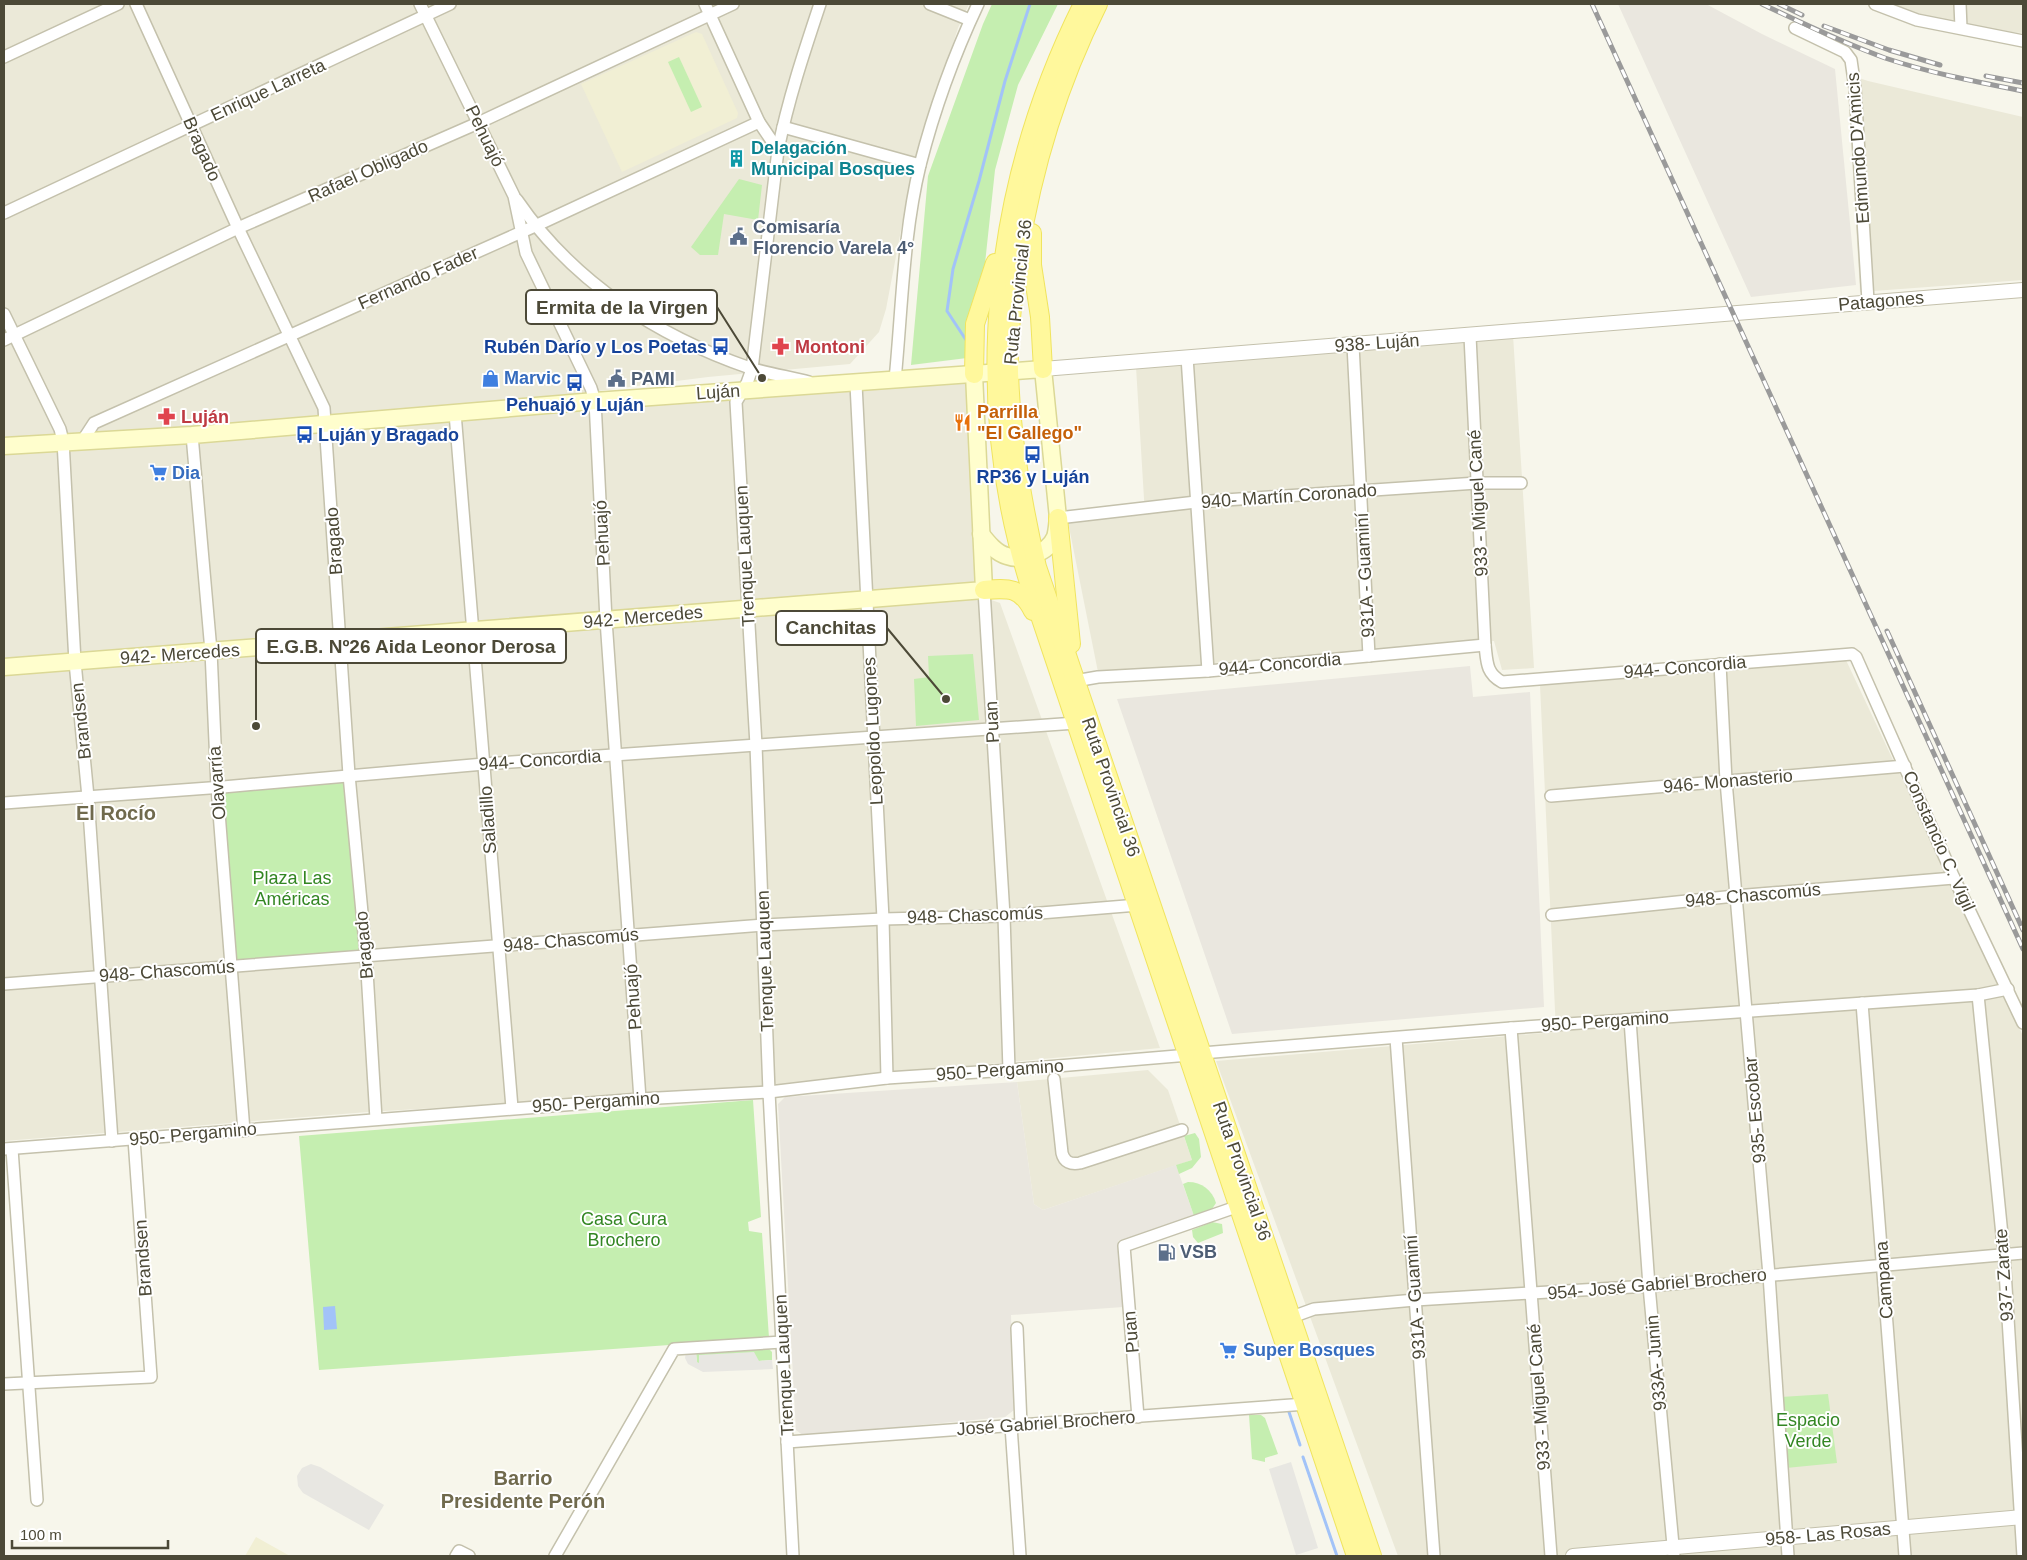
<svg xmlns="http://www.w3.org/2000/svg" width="2027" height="1560" font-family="Helvetica,sans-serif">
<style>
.residential{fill:#ebe9d8}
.industrial{fill:#eae7df}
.education{fill:#f1efd4}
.green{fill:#c5eeb0}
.parking{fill:#e8e7e2}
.water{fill:#a2c3f8}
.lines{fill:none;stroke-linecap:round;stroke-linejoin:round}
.stream{stroke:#a2c3f8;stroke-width:3}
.minor-casing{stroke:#c4c1ac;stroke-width:14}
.tertiary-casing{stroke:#c4c1ac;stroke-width:16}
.secondary-casing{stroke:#dbd896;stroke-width:19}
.primary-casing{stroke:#f0e45f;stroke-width:20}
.minor{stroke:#fff;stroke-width:11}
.tertiary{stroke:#fff;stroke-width:14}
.secondary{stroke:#fffecd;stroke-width:16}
.primary{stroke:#fff89c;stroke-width:18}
.rail-casing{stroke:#9a9a9a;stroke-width:5}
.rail{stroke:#fff;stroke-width:3;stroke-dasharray:9;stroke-linecap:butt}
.labels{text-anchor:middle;stroke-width:4;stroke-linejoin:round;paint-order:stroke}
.street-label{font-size:18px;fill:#4c4937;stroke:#fff}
.culture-label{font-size:18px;font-weight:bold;fill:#0d838f;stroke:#fff;text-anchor:start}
.service-label{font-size:18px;font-weight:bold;fill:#4e5e75;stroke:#fff;text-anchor:start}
.transit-label{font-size:18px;font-weight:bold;fill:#164399;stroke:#fff}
.health-label{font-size:18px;font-weight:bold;fill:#be3a42;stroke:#fff;text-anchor:start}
.shop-label{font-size:18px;font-weight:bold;fill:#366cbe;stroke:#fff;text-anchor:start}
.food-label{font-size:18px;font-weight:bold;fill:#c56008;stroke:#fff;text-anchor:start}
.park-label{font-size:18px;fill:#338623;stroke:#fff}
.quarter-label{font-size:20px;font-weight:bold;fill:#706a4d;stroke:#fff}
.leader{fill:none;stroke:#4c4937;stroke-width:2}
.callout-dot{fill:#4c4937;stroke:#fff;stroke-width:2}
.callout{fill:#fff;stroke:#4c4937;stroke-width:2}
.callout-label{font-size:19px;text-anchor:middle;font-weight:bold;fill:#4c4937}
</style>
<rect width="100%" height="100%" fill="#f7f6eb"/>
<g class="residential">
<path d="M4,4H969L958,28L912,172L886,309L879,332L850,364L708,377L574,394L317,419L4,440Z"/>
<path d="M1889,4H2023V33L1965,29L1923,19Z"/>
<path d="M1847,74L1868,81L2023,117V280L1860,292Z"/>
<path d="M1513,335L1534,668L1502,670L1494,641L1098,672L1068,522L1145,515L1136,367Z"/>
<path d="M973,379L977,595L1000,603L1160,1048L882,1074L765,1088L368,1112L4,1141V452Z"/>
<path d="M1845,658L2023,1036V1556H1398L1216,1061L1556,1032L1540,685Z"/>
<path d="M1148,1070L1168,1090L1192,1160L1043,1210L1034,1204L1017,1082Z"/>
</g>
<g class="industrial">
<path d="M1618,4H1706L1762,34L1835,69L1856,285L1751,297Z"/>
<path d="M1470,666L1473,697L1530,692L1544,1007L1232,1034L1117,699Z"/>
<path d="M1017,1082L1034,1204L1043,1210L1176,1165L1194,1216L1118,1241L1123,1307L1011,1315L1014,1410L1005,1417L804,1436L796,1430L778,1104L785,1097Z"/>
</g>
<g class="education">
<path d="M696,32L702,34L738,113L737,118L622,172L581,84Z"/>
<path d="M256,1537L290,1556H245Z"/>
</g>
<g class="green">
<path d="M992,4H1058L1018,85L995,170L975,357L911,365L928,176L983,24Z"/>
<path d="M679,57L702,107L691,112L668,62Z"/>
<path d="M739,179L762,185L758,220L724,214L718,255H700L691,247Z"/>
<path d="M973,654L979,720L916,726L914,679L929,677L928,656Z"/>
<path d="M349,775L366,955L231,966L217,787Z"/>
<path d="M753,1100L761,1217L748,1222L749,1231L762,1233L769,1338L319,1370L299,1136Z"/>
<path d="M1195,1133L1199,1139L1201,1157L1192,1168L1179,1174L1176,1165L1192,1160L1184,1136Z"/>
<path d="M1188,1182C1202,1182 1212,1190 1216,1203L1212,1209L1194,1216L1183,1184Z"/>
<path d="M1212,1222L1222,1224L1223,1233L1198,1243L1193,1237L1192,1230Z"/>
<path d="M768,1348L772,1352V1360L759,1361L699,1355V1363H697L696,1352Z"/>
<path d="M1828,1394L1837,1463L1786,1468L1781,1397Z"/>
<path d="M1249,1415H1261L1265,1418L1278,1454L1265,1458V1462L1252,1459Z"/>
</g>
<g class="parking">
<path d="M686,1352H696L697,1362L699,1363V1355L754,1352L759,1361L772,1360L773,1369L703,1372L688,1364L685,1358Z"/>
<path d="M1291,1462L1318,1548L1296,1555L1269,1469Z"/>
<path d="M311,1464L320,1467L384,1505L369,1530L303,1493L298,1486L297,1476L302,1468Z"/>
</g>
<path class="water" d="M335,1306L337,1329L324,1330L323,1307Z"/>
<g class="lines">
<g class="stream">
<path d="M968,343L947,311L953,269L979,181L1005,81L1030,4"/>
<path d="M1288,1409L1300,1445"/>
<path d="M1303,1457L1337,1556"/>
</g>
<defs>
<g id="minor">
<path d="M136,4L238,228L324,408L349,775L366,955L376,1119"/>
<path d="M420,4L514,196L526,253L591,388L595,401L606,620L640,1099"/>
<path d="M705,4L759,122L778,150"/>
<path d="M930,4L970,20"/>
<path d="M1875,4L1917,20L2023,41"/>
<path d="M1960,4L1961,28"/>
<path d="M1795,28L1845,52L1851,60L1855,88L1868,301"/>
<path d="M4,57L118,4"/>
<path d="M783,127L920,165"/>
<path d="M517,200C573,282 657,336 750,368C769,374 790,377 809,382"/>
<path d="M4,213L450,4"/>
<path d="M4,314L60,429L63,441L75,662L88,797L112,1141"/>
<path d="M1470,336L1485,645C1487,662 1486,673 1502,682L1852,654L1856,657L1954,878L2023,1023"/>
<path d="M4,340L238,228L478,123L733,4"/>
<path d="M1353,345L1369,656"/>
<path d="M1187,357L1208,671"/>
<path d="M895,380C902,309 903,235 920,165C934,110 954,55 978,4"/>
<path d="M856,384L883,919L887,1078"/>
<path d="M455,413C476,645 491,877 512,1108"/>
<path d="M192,435L211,651L217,787L244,1131"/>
<path d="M83,440L94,423L535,226L759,122"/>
<path d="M1058,518L1196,502L1477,483H1521"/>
<path d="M984,590L1004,916L1009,1070"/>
<path d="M1720,664L1726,781L1769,1275L1788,1556"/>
<path d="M1075,681L1098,677L1208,671L1485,645"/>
<path d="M1551,796L1905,766"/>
<path d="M4,803L223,787L484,764L1076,723"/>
<path d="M1552,915L1735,896L1954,878"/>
<path d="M4,984L764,925L883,919L1004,916L1138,905"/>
<path d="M1978,995L2004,1255L2023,1556"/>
<path d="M1862,1003L1905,1556"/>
<path d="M1630,1020L1649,1286L1674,1556"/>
<path d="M1511,1028L1551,1556"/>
<path d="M1396,1038L1434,1556"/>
<path d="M1202,1053L1511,1028L1978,995L2008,989"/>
<path d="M1054,1079L1062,1153C1064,1162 1071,1165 1080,1163L1182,1130"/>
<path d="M4,1149L640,1099L769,1092L887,1078L1009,1070L1189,1055"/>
<path d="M12,1149L37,1500"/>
<path d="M1292,1317L1314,1309L1415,1300L1649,1286L2023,1253"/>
<path d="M1017,1328L1021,1425"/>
<path d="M4,1384L151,1377L134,1139"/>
<path d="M1138,1417L1124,1246L1239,1206"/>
<path d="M1011,1426L1020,1556"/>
<path d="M787,1442L1306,1404"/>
<path d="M456,1556L459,1551L469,1556"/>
<path d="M555,1556L674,1349L782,1342"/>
<path d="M793,1556L769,1092L756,745L736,402L747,383L752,369L778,150C788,100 804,52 820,4"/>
</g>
<g id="tertiary">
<path d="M1043,369L2023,290"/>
<path d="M1573,1556L2023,1517"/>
</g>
<g id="secondary">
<path d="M4,446L192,435L595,401L1043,369L1058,518C1057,524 1057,531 1055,537C1048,553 1023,562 1007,556C996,553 988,543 981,534"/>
<path d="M4,667L984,590L974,374"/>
</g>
<g id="primary">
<path d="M1083,4C993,184 969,396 1031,589L1356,1556"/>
<path d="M1098,4C1055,90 1029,178 1016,274C1012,306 1008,339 1009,372C1011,437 1022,503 1037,567L1372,1556"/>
<path d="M1032,233V265L1040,317L1043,369"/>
<path d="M974,374L975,324L995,263"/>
<path d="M1058,518L1071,644"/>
<path d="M984,590C1009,588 1021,587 1033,611"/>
</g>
</defs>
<use href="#minor" class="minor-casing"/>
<use href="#tertiary" class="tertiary-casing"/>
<use href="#secondary" class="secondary-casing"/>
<use href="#primary" class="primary-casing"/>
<use href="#minor" class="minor"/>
<use href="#tertiary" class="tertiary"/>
<use href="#secondary" class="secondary"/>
<use href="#primary" class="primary"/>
<defs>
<g id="rail">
<path d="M1592,4L2023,949"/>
<path d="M1762,4C1802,23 1843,43 1885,58C1930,73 1977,82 2023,91"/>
<path d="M1779,4L1802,15"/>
<path d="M1824,26L1889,50L1940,65"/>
<path d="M1986,76L2023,83"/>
<path d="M1887,631L2023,930"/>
</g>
</defs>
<use href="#rail" class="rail-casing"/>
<use href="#rail" class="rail"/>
</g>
<defs>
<symbol id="building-bare" viewBox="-9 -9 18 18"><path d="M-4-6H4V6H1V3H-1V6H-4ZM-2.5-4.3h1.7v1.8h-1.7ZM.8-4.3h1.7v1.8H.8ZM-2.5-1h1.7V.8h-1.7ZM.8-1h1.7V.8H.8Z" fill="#0f9aa8" stroke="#fff" stroke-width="2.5" paint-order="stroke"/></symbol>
<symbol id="civic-bare" viewBox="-9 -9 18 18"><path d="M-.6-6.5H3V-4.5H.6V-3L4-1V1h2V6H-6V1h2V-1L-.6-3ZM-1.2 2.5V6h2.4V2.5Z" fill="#5c6f8a" stroke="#fff" stroke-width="2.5" paint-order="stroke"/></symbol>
<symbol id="bus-bare" viewBox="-9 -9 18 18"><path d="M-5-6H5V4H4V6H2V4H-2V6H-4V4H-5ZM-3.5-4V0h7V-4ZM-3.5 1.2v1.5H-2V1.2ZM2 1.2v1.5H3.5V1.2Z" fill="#1a4fb4" stroke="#fff" stroke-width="2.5" paint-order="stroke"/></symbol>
<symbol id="pharmacy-bare" viewBox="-9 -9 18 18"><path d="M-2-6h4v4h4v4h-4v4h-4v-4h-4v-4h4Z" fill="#e0444e" stroke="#fff" stroke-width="2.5" paint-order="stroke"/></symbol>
<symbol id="shop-bare" viewBox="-9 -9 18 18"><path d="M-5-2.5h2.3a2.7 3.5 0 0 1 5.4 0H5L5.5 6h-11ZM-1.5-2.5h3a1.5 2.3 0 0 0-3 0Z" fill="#3f7fe0" stroke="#fff" stroke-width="2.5" paint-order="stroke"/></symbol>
<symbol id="restaurant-bare" viewBox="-9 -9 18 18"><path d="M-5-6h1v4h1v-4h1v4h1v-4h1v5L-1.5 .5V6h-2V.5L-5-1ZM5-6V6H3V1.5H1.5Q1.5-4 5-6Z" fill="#e8710a" stroke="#fff" stroke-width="2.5" paint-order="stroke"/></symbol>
<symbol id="supermarket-bare" viewBox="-9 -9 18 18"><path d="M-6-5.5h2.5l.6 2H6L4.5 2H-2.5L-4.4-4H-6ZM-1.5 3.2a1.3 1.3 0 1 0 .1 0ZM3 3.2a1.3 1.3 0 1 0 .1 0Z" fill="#3f7fe0" stroke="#fff" stroke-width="2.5" paint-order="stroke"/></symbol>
<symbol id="fuel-bare" viewBox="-9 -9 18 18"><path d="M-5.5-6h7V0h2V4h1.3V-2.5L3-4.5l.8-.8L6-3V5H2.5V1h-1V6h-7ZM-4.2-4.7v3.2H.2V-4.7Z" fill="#5c6f8a" stroke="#fff" stroke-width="2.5" paint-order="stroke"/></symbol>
</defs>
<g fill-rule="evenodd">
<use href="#building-bare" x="724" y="146" width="25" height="25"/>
<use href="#civic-bare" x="726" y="224" width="25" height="25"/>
<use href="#bus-bare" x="708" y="334" width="25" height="25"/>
<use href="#pharmacy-bare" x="768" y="334" width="25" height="25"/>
<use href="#shop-bare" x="478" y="366" width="25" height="25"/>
<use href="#civic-bare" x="604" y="366" width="25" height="25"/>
<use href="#bus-bare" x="562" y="370" width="25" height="25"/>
<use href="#pharmacy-bare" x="154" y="404" width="25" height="25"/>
<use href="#restaurant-bare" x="950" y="410" width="25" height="25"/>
<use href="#bus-bare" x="292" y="422" width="25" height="25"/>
<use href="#bus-bare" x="1020" y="442" width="25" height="25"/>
<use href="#supermarket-bare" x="146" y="460" width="25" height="25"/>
<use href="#fuel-bare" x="1154" y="1240" width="25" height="25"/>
<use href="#supermarket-bare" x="1216" y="1338" width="25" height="25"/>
</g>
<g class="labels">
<g class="street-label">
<text transform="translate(268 90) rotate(-25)" y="6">Enrique Larreta</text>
<text transform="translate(485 136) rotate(64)" y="6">Pehuajó</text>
<text transform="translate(1858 148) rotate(-94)" y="6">Edmundo D'Amicis</text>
<text transform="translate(202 149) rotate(66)" y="6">Bragado</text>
<text transform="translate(368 171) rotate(-24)" y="6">Rafael Obligado</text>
<text transform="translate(418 278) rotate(-24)" y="6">Fernando Fader</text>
<text transform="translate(1018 292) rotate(-84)" y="6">Ruta Provincial 36</text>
<text transform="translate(1881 301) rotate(-5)" y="6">Patagones</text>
<text transform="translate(1377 343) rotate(-4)" y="6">938- Luján</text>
<text transform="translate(718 392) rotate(-4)" y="6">Luján</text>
<text transform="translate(1289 496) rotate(-4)" y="6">940- Martín Coronado</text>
<text transform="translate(1478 503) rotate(-93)" y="6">933 - Miguel Cané</text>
<text transform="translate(602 533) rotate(-93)" y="6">Pehuajó</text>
<text transform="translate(334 541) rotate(-94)" y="6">Bragado</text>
<text transform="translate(745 556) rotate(-93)" y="6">Trenque Lauquen</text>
<text transform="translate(1365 575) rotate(-93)" y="6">931A - Guaminí</text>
<text transform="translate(643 617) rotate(-5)" y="6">942- Mercedes</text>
<text transform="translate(180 654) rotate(-4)" y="6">942- Mercedes</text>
<text transform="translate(1280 664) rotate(-5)" y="6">944- Concordia</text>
<text transform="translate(1685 667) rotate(-5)" y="6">944- Concordia</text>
<text transform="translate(81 721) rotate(-96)" y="6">Brandsen</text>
<text transform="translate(992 722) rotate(-93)" y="6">Puan</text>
<text transform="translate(873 731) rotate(-93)" y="6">Leopoldo Lugones</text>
<text transform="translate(540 760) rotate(-4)" y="6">944- Concordia</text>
<text transform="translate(1728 781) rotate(-5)" y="6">946- Monasterio</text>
<text transform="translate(217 783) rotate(-94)" y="6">Olavarría</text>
<text transform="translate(1111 787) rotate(71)" y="6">Ruta Provincial 36</text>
<text transform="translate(488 820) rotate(-94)" y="6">Saladillo</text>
<text transform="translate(1939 841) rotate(66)" y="6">Constancio C. Vigil</text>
<text transform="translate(1753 895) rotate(-5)" y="6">948- Chascomús</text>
<text transform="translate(975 915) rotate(-2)" y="6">948- Chascomús</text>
<text transform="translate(571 940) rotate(-5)" y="6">948- Chascomús</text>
<text transform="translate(364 945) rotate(-95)" y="6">Bragado</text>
<text transform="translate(765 961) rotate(-92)" y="6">Trenque Lauquen</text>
<text transform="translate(167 971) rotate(-4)" y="6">948- Chascomús</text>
<text transform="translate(633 997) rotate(-94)" y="6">Pehuajó</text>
<text transform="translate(1605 1021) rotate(-4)" y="6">950- Pergamino</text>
<text transform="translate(1000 1070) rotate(-4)" y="6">950- Pergamino</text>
<text transform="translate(596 1102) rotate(-4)" y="6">950- Pergamino</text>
<text transform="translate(1755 1110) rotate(-95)" y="6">935- Escobar</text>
<text transform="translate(193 1134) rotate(-5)" y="6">950- Pergamino</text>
<text transform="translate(1242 1171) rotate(71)" y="6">Ruta Provincial 36</text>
<text transform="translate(143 1258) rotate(-94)" y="6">Brandsen</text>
<text transform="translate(2004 1275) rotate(-94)" y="6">937- Zarate</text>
<text transform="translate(1884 1280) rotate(-94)" y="6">Campana</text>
<text transform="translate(1657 1284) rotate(-5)" y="6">954- José Gabriel Brochero</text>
<text transform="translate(1415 1297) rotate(-94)" y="6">931A - Guaminí</text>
<text transform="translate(1131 1332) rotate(-95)" y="6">Puan</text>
<text transform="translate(1656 1363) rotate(-95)" y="6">933A- Junin</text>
<text transform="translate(784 1365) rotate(-93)" y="6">Trenque Lauquen</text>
<text transform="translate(1539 1397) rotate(-94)" y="6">933 - Miguel Cané</text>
<text transform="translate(1046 1423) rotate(-4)" y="6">José Gabriel Brochero</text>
<text transform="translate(1828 1534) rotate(-5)" y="6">958- Las Rosas</text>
</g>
<g class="culture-label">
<text x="751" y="154">Delagación<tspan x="751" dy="21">Municipal Bosques</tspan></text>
</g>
<g class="service-label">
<text x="753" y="233">Comisaría<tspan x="753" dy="21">Florencio Varela 4°</tspan></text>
<text x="631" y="385">PAMI</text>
<text x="1180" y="1258">VSB</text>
</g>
<g class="transit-label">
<text x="707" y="353" text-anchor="end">Rubén Darío y Los Poetas</text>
<text x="575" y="411">Pehuajó y Luján</text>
<text x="318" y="441" text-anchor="start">Luján y Bragado</text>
<text x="1033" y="483">RP36 y Luján</text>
</g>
<g class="health-label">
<text x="795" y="353">Montoni</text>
<text x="181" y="423">Luján</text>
</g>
<g class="shop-label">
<text x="504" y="384">Marvic</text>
<text x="172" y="479">Dia</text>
<text x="1243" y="1356">Super Bosques</text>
</g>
<g class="food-label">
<text x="977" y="418">Parrilla<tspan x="977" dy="21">"El Gallego"</tspan></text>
</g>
<g class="park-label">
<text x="292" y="884">Plaza Las<tspan x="292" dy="21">Américas</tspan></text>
<text x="624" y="1225">Casa Cura<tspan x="624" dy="21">Brochero</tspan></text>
<text x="1808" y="1426">Espacio<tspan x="1808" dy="21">Verde</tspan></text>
</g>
<g class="quarter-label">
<text x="116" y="820">El Rocío</text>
<text x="523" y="1485">Barrio<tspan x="523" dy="23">Presidente Perón</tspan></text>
</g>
</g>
<path class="leader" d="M762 378L717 307M946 699L887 628M256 726L256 646"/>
<g class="callout-dot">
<circle cx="762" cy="378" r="5"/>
<circle cx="946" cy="699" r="5"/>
<circle cx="256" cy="726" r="5"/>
</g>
<g class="callout">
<rect x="526" y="290" width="191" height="34" rx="5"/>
<rect x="776" y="611" width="111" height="34" rx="5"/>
<rect x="256" y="629" width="310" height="34" rx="5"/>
</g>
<g class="callout-label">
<text x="622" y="314">Ermita de la Virgen</text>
<text x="831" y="634">Canchitas</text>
<text x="411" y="653">E.G.B. Nº26 Aida Leonor Derosa</text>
</g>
<rect width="2027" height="1560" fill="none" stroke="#4c4937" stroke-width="10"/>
<path d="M12 1540v8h156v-8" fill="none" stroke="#4c4937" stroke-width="2.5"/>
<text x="20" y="1540" font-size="15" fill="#4c4937" stroke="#ffffff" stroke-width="4" paint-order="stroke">100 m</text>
</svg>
